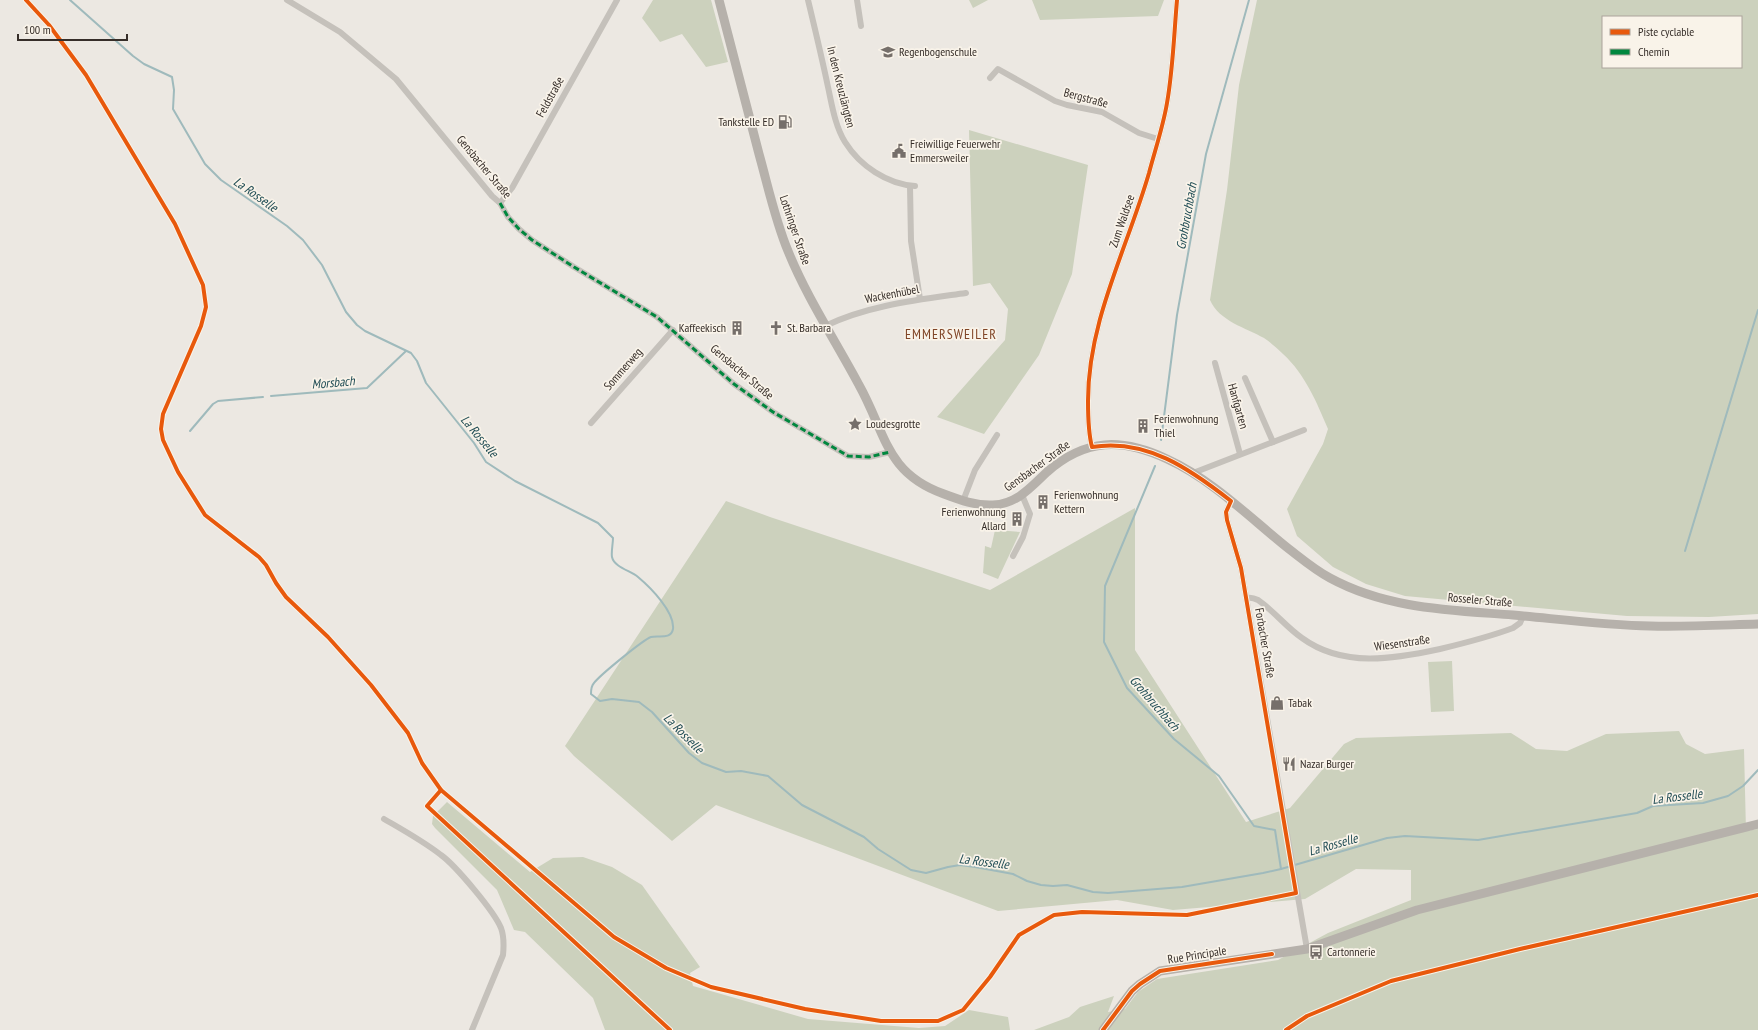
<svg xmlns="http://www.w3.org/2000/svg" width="1758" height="1030" font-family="'PT Sans Narrow',sans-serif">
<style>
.green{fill:#ccd1bd;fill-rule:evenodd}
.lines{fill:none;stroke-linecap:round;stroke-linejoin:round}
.stream{stroke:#9fbabc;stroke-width:2}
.street{stroke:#c5c1bb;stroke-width:6}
.secondary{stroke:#b6b1ab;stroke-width:9}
.quiet{stroke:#00873e;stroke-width:3;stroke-dasharray:6 3;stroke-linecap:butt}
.cycleway-casing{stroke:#f9f3e9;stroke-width:6}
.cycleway{stroke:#e8590c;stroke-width:4}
.labels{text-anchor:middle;stroke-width:3.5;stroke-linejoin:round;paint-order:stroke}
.poi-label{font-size:12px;fill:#362e29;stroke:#f9f3e9;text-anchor:start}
.street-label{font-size:12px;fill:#362e29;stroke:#f9f3e9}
.water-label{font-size:13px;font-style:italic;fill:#214d55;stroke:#f9f3e9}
.quarter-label{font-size:14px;letter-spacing:1px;fill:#804527;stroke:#f9f3e9}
</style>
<rect width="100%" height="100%" fill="#ece8e2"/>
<g class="green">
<path d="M653,0H711L728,62L706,67L682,34L660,42L642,18Z"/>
<path d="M969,0H988L973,8Z"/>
<path d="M1032,0H1164L1158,16L1040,20Z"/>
<path d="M1257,0H1758V614L1709,617L1627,616L1405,596L1366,584L1333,567L1297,536L1287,509L1323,444L1328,429C1317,403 1305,374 1283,354C1277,348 1270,342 1264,338C1246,328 1219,321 1210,300L1227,190L1239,85ZM1603,17H1741V67H1603Z"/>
<path d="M969,130L1088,165L1072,274L1039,355L984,434L937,417L1005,340L1008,309L990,283L973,286Z"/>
<path d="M726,501L770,517L990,590L1135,508V650L1246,822L1290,808L1344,744L1356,738L1511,733L1536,749L1567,751L1606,734L1679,731L1686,744L1705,754L1744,749L1746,831L1758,829V1030H1034L1069,1017L1080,1007L1114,996L1108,1012L1125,1009L1138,992L1157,979L1278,960L1328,933L1411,900V870L1356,869L1305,899L1173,910L1117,900L998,911L716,805L672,841L574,756L565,746Z"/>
<path d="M995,530L1020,532L998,579L983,573L985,546L991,548Z"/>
<path d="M1452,661L1454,711L1431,712L1428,662Z"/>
<path d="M447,802L530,872L553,858L583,857L612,867L642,885L700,967L690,973L693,986L808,1019L919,1028L945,1026L969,1010L1008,1017L1010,1030H605L593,998L525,932L514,930L497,890L435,828L432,824L433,816Z"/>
</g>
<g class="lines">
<g class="stream">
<path d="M70,0L133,56L144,64L172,77L174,90L173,109L205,164L221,180L287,226L303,240L322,265L346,312L357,325L365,331L411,353L417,361L426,383L474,443L486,462L515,481L598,523L613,538C613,544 611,552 612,557C614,567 631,571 638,577C650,587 675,612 673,629C671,640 658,635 651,637C643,640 600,675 594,683C591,686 591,690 591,694L600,701L612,699L639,702L652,712L689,753L702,763L726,772L741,771L768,776L802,805L864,837L878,849L911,870L926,873L948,867L960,865L975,867L1013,874L1027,881L1041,885L1053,886L1067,885L1093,892L1108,893L1182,887L1263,873L1281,869L1387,838L1405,836L1478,840L1637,813L1653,806L1703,803L1728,796L1743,786L1758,770"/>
<path d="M271,396L367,388L406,351"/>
<path d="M190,431L213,404L218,401L263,397"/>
<path d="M1161,440L1177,315L1206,154L1249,0"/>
<path d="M1155,466L1105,586L1104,642L1127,688L1174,739L1219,776L1254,826L1275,830L1281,869"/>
<path d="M1685,551L1758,310"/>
</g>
<g class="street">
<path d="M287,0L340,32L396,79L492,196L500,203L508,217L519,229L532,240L574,267L657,317L734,384L773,412L848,456L869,457L890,452"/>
<path d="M808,0C815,29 822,58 828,87C832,105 835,126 845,142C860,166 887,184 915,186"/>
<path d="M857,0L861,26"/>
<path d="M990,78L998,69L1055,101L1067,105L1102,112L1139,133L1158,139"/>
<path d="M910,186L911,241L920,299"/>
<path d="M500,203L512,188L617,0"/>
<path d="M825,326C869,305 917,300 966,293"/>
<path d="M1215,363L1240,454"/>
<path d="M1245,378L1273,442"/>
<path d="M591,423L673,330"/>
<path d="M1092,447C1088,432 1088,416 1088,401C1088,321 1127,249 1149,173C1155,150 1163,127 1167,103C1173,69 1174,34 1177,0"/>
<path d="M1193,473L1304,430"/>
<path d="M963,501L975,470L997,435"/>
<path d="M1231,501L1226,512L1227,520L1241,568L1307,949"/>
<path d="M1013,556L1023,537L1030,514L1022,495"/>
<path d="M1247,598C1251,597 1254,598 1258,600C1274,611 1286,627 1302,638C1343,668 1394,659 1440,649C1465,643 1489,637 1513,628L1520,623L1523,616"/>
<path d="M384,819C403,830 423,841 441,855C455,865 494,911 501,928C504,936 504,945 503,955L472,1030"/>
</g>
<g class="secondary">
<path d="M719,0C732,51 746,103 759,154C768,186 775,220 788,251C807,298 835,340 859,385C886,433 885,473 944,494C960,500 976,506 993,505C1017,504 1031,487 1047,472C1086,438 1122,438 1167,459C1213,480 1250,518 1289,549C1302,559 1315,570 1330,578C1387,609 1450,610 1513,615C1558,619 1604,625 1650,626C1686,627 1722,625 1758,624"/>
<path d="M1103,1030L1132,991L1140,984L1160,971L1307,949L1417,910L1758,824"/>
</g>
<path class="quiet" d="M500,203L508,217L519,229L532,240L574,267L657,317L734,384L773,412L848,456L869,457L890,452"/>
<defs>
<g id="cycleway">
<path d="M26,0L49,25L86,75L175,224L203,285L206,307L201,326L163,414L161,429L163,440L178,472L205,515L259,557L266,565L276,583L286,597L328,637L371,685L408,733L422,763L441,790L614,937L666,968L711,987L805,1009L881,1021H938L963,1010L990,977L1019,935L1054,915L1082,912L1187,915L1296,893L1241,568L1227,520L1226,512L1231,501C1190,469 1146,438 1092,447C1088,432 1088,416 1088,401C1088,321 1127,249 1149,173C1155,150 1163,127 1167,103C1173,69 1174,34 1177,0"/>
<path d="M441,790L427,806L670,1030"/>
<path d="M1103,1030L1132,991L1140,984L1160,971L1272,954"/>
<path d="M1286,1030L1307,1016L1391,981L1520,949L1758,895"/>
</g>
</defs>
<use href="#cycleway" class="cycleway-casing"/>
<use href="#cycleway" class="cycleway"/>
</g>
<defs>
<symbol id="school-bare" viewBox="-9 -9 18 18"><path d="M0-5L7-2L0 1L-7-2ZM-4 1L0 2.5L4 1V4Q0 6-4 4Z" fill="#766f6a" stroke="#f9f3e9" stroke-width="2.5" paint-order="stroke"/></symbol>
<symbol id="fuel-bare" viewBox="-9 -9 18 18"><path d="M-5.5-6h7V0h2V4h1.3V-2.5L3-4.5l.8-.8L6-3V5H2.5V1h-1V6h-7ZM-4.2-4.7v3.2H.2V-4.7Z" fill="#766f6a" stroke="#f9f3e9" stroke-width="2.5" paint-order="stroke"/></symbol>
<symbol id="civic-bare" viewBox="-9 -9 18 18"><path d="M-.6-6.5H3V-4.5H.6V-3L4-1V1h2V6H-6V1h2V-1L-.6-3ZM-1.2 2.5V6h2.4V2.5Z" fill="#766f6a" stroke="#f9f3e9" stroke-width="2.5" paint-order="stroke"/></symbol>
<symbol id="building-bare" viewBox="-9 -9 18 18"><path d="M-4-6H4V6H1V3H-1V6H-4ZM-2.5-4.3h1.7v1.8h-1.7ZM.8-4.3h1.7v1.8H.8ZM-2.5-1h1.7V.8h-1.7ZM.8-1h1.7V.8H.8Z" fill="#766f6a" stroke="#f9f3e9" stroke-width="2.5" paint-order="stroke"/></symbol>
<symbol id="church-bare" viewBox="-9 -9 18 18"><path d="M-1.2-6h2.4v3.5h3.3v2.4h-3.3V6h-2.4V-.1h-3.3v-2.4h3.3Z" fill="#766f6a" stroke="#f9f3e9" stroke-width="2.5" paint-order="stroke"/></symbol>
<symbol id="sight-bare" viewBox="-9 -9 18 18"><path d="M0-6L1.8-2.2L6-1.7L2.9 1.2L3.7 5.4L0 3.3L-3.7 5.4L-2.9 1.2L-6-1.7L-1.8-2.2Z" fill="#766f6a" stroke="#f9f3e9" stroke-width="2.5" paint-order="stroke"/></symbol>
<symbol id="shop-bare" viewBox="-9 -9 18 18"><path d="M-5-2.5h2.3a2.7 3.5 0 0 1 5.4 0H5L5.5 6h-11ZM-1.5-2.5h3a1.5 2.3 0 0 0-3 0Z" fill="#766f6a" stroke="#f9f3e9" stroke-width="2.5" paint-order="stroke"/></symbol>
<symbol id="restaurant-bare" viewBox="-9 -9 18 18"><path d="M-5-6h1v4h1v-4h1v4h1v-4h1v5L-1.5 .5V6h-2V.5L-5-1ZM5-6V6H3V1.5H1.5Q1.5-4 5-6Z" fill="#766f6a" stroke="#f9f3e9" stroke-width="2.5" paint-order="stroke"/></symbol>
<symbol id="bus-bare" viewBox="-9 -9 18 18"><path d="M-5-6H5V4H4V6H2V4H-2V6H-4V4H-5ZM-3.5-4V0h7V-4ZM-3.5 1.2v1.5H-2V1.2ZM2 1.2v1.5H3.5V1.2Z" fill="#766f6a" stroke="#f9f3e9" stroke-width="2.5" paint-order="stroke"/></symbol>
</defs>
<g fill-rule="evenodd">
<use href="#school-bare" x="878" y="42" width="20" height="20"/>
<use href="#fuel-bare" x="775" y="112" width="20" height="20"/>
<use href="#civic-bare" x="889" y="141" width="20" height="20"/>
<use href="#building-bare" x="727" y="318" width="20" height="20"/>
<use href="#church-bare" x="766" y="318" width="20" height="20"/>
<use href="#sight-bare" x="845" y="414" width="20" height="20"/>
<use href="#building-bare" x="1133" y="416" width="20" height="20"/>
<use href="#building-bare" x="1033" y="492" width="20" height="20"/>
<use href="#building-bare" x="1007" y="509" width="20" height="20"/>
<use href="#shop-bare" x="1267" y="693" width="20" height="20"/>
<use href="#restaurant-bare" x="1279" y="754" width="20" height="20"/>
<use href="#bus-bare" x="1306" y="942" width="20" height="20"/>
</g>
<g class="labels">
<g class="poi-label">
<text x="899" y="56">Regenbogenschule</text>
<text x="774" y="126" text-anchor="end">Tankstelle ED</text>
<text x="910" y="148">Freiwillige Feuerwehr<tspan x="910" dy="14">Emmersweiler</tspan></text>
<text x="726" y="332" text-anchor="end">Kaffeekisch</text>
<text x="787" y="332">St. Barbara</text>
<text x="1154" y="423">Ferienwohnung<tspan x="1154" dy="14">Thiel</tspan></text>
<text x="866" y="428">Loudesgrotte</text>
<text x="1054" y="499">Ferienwohnung<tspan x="1054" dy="14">Kettern</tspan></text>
<text x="1006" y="516" text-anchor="end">Ferienwohnung<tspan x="1006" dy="14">Allard</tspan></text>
<text x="1288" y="707">Tabak</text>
<text x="1300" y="768">Nazar Burger</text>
<text x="1327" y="956">Cartonnerie</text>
</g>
<g class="street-label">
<text transform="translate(841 87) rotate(76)" y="4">In den Kreuzlängten</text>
<text transform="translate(550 97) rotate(-61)" y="4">Feldstraße</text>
<text transform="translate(1086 98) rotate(15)" y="4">Bergstraße</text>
<text transform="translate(484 167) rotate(50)" y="4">Gensbacher Straße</text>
<text transform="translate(1122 221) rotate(-71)" y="4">Zum Waldsee</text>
<text transform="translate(795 230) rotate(71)" y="4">Lothringer Straße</text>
<text transform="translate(892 294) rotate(-11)" y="4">Wackenhübel</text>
<text transform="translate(623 369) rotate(-49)" y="4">Sommerweg</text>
<text transform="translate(742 372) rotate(40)" y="4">Gensbacher Straße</text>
<text transform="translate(1238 406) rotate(74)" y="4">Hanfgarten</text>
<text transform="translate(1037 466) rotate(-36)" y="4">Gensbacher Straße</text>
<text transform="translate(1480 600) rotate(5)" y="4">Rosseler Straße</text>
<text transform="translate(1265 643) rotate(80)" y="4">Forbacher Straße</text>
<text transform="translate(1402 643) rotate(-8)" y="4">Wiesenstraße</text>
<text transform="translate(1197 955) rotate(-9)" y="4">Rue Principale</text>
</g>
<g class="water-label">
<text transform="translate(256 194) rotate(35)" y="5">La Rosselle</text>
<text transform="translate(1186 216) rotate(-80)" y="5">Grohbruchbach</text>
<text transform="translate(333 382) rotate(-5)" y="5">Morsbach</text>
<text transform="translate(480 436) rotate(50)" y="5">La Rosselle</text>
<text transform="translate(1155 703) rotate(49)" y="5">Grohbruchbach</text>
<text transform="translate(684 733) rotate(45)" y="5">La Rosselle</text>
<text transform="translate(1677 796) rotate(-7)" y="5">La Rosselle</text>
<text transform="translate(1333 844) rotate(-16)" y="5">La Rosselle</text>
<text transform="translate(984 861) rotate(7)" y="5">La Rosselle</text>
</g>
<g class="quarter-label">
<text x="951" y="339">EMMERSWEILER</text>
</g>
</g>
<rect x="1602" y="16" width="140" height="52" fill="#f9f3e9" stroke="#aba49c"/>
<rect x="1610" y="29" width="20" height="6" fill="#e8590c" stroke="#aba49c"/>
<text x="1638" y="36" font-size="12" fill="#362e29">Piste cyclable</text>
<rect x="1610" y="49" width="20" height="6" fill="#00873e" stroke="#aba49c"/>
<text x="1638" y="56" font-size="12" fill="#362e29">Chemin</text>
<path d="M18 34v6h109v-6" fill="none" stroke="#362e29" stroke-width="2"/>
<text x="24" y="34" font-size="12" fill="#362e29" stroke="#f9f3e9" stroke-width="3" paint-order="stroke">100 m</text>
</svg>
